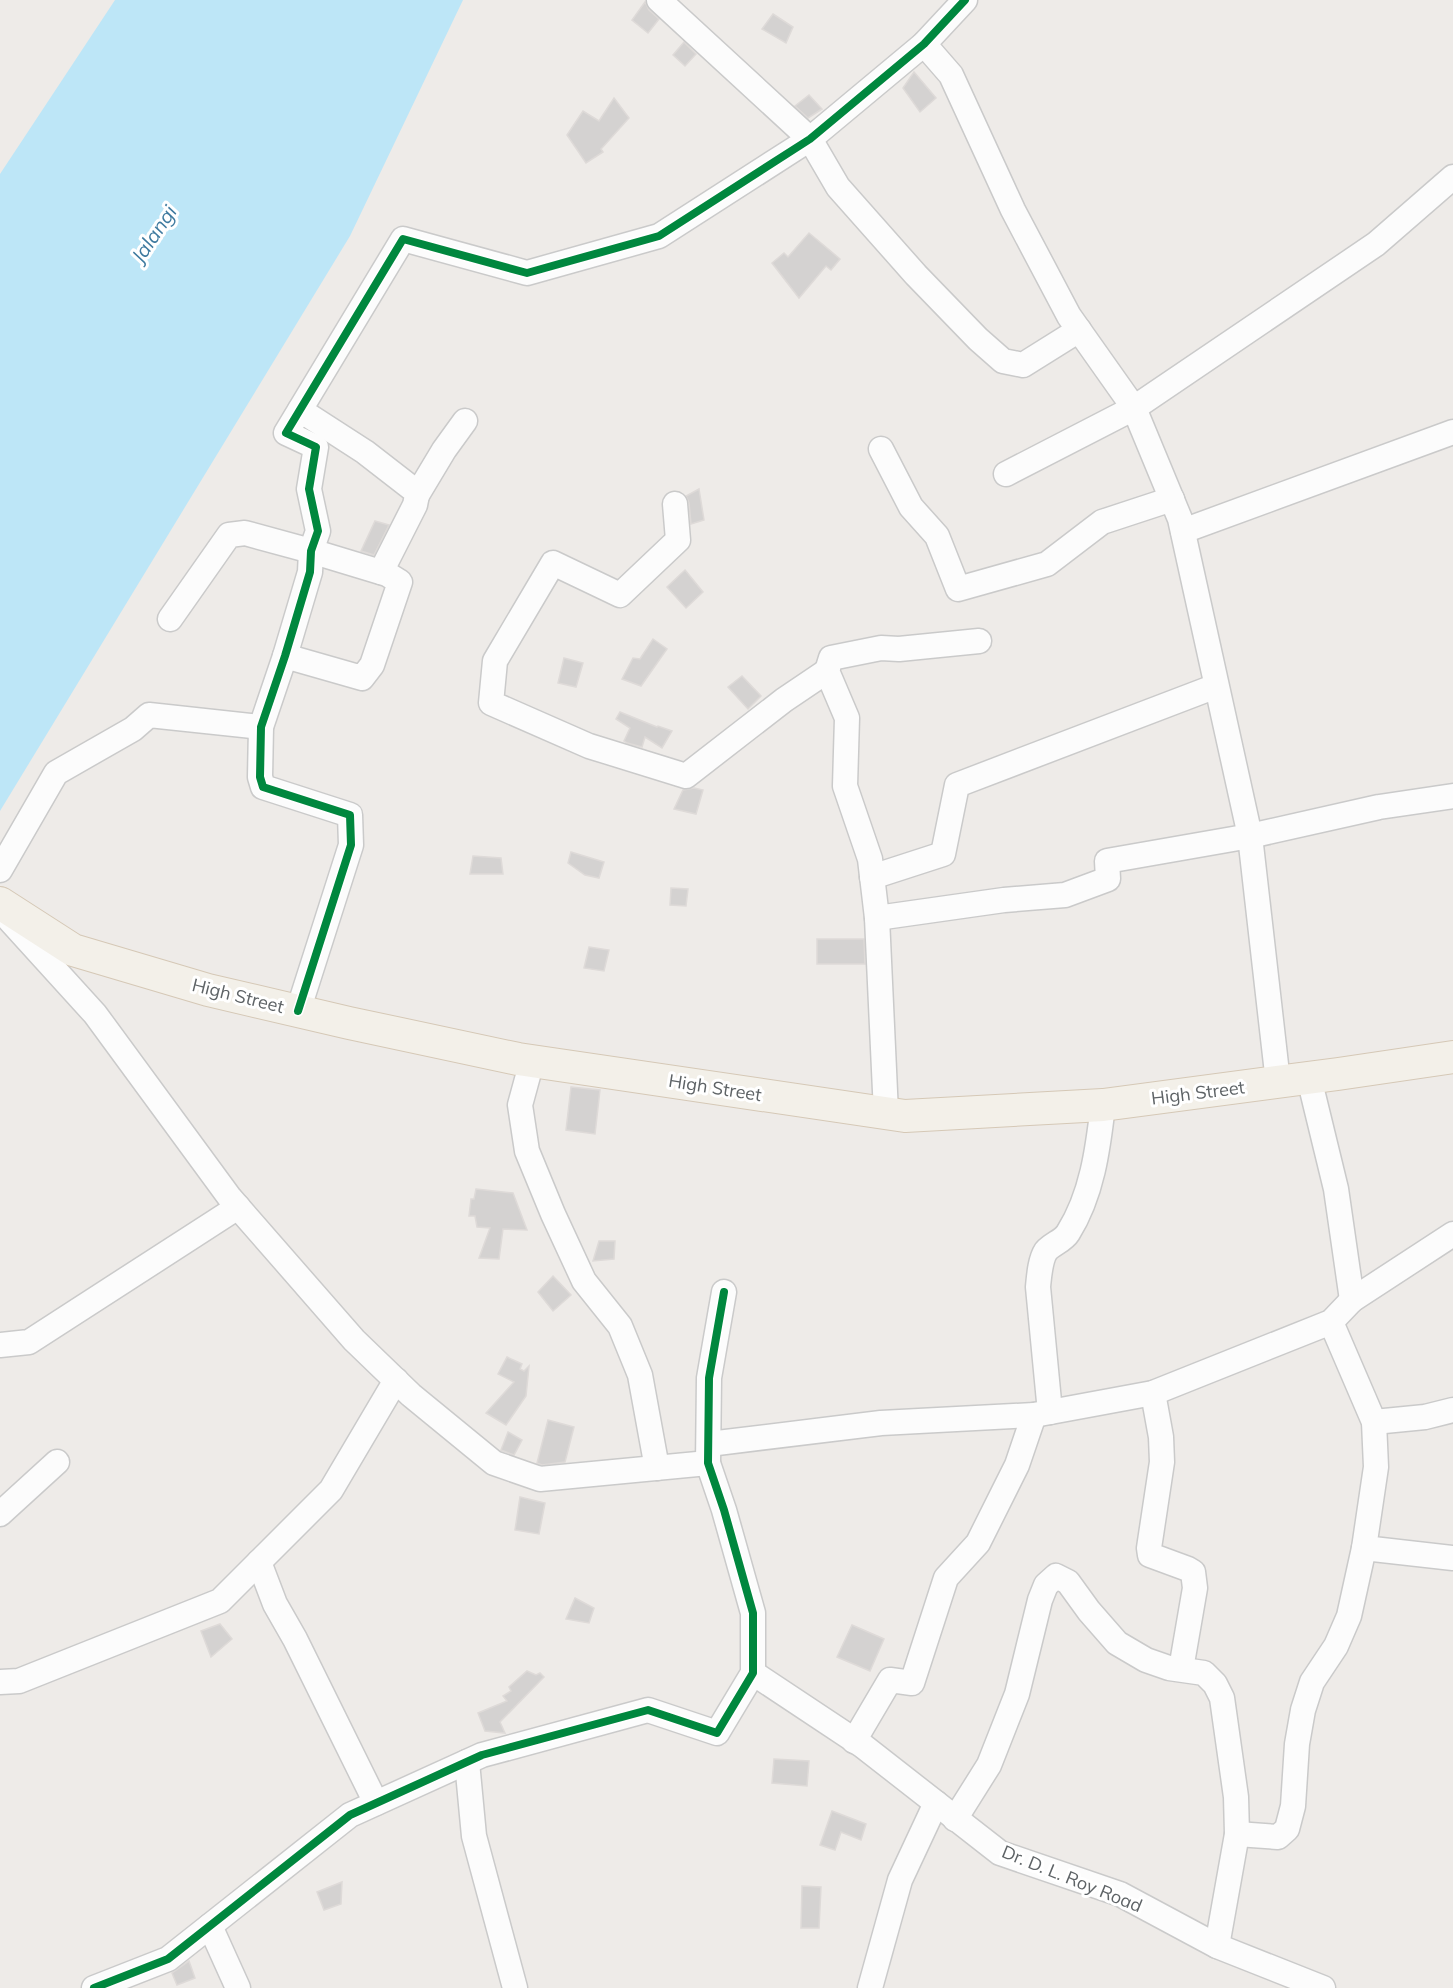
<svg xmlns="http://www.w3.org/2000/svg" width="1453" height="1988" font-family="Mulish,sans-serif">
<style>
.water{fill:#bde6f7}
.building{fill:#d4d2d1;stroke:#dedad8;stroke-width:1.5}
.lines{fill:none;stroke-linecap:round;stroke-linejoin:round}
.minor-casing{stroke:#cacaca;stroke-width:27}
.major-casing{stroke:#d5c8b6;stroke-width:34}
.minor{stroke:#fcfcfc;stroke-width:24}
.major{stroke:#f3f0e9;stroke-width:32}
.cycleway-casing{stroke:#fff;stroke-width:11}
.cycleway{stroke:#00873e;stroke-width:8}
.labels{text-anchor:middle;stroke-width:6;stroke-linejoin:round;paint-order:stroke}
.street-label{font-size:18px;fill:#5e6366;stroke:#fff}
.water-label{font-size:20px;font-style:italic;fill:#3e7a9f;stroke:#fff}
</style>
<rect width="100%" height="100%" fill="#eeebe8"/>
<path class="water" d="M115,0H463L350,236L0,811V174Z"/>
<g class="building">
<path d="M645,2L649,10L659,19L648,33L632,20Z"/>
<path d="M773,14L793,27L786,43L762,29Z"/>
<path d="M684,42L696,54L685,66L673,55Z"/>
<path d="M914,72L936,98L920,112L903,88Z"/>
<path d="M809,95L822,109L808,118L795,106Z"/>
<path d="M614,98L629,118L601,149L603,152L586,163L567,135L583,111L599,121Z"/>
<path d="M809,233L840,259L831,270L826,266L799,298L772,263L784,253L788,257Z"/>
<path d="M699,489L704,520L691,524L689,503L686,496Z"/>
<path d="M375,521L389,525L374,555L361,551Z"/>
<path d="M685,570L703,592L686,608L667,587Z"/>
<path d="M653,639L667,649L641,686L622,679L633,658L640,659Z"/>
<path d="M564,658L583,663L576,687L558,683Z"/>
<path d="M742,676L761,696L748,709L728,687Z"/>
<path d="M620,712L657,727L658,726L672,731L662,748L645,737L642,747L627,743L624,741L630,728L616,719Z"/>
<path d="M694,788L703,790L696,814L674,809L683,790Z"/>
<path d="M571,852L604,862L599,878L585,875L568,863Z"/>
<path d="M473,856L501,858L503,874H470Z"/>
<path d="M671,888L688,889L686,906L670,905Z"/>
<path d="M817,939H864L865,964H817Z"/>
<path d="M589,947L609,950L604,971L584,968Z"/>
<path d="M571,1087L600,1090L595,1134L566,1130Z"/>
<path d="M476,1189L513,1193L527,1230L503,1229L499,1259L479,1258L490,1228L477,1227L475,1216H469L471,1199H474Z"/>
<path d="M599,1241H615L614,1259L593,1261Z"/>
<path d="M553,1276L571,1295L553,1311L538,1292Z"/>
<path d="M507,1357L522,1364L520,1369L524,1371L529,1366L526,1396L506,1425L486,1413L514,1382L498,1374Z"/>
<path d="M548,1420L574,1427L565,1462L542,1465L537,1463Z"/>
<path d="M508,1432L522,1440L514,1455L501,1450Z"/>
<path d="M520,1497L545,1503L539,1534L515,1530Z"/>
<path d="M575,1598L594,1608L589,1623L566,1619Z"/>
<path d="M220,1624L232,1639L211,1657L201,1631Z"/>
<path d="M852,1625L884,1639L870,1671L837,1657Z"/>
<path d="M527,1671L536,1675L540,1673L544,1677L500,1722L505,1733L485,1731L478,1713L507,1701L503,1696L511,1691L509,1687Z"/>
<path d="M774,1759L809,1761L807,1786L772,1783Z"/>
<path d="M832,1811L866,1824L861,1840L841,1832L835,1850L820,1845Z"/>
<path d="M342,1882L341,1904L324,1910L317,1892Z"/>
<path d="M802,1886L821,1887L819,1928H801Z"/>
<path d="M189,1961L195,1978L177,1985L172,1973Z"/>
</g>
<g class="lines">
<defs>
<g id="minor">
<path d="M659,0L810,139L838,187L916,275L978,339L1003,361L1023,365L1079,330"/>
<path d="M924,44L951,75L1013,210L1069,316L1134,408L1180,519L1250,836L1278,1082"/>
<path d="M300,410L365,452L414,490L417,495L415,505L381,572"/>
<path d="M881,449L911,507L937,536L958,589L1047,564L1102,522L1172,499"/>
<path d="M1006,474L1134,408L1376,244L1453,177"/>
<path d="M417,495L444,450L465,421"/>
<path d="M675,504L678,540L620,595L553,563L495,661L491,703L589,746L686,776L784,700L827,671"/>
<path d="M1183,531L1453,432"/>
<path d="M170,619L229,535L245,533L311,551L387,574L400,582L372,665L362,678L285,656"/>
<path d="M0,870L56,773L133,729L149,715L261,727"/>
<path d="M872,877L943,854L957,785L1211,688"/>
<path d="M5,915L95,1014L230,1198L354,1340L411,1395L494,1463L540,1479L708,1463"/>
<path d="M877,918L1004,900L1065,895L1108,879L1107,861L1250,836L1379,807L1453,796"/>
<path d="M298,1011L351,845L350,815L263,787L260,777L261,727L285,656L310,572L311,551L318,531L309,489L316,447L286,433L403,239L527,273L659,236L810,139L924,44L965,0"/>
<path d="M532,1061L520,1105L527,1151L553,1214L584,1281L620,1326L640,1375L657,1468"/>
<path d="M1309,1078L1336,1189L1352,1300"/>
<path d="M886,1113L877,918L870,859L845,786L847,718L827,671L831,658L881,648L899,649L979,641"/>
<path d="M1331,1322L1374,1422L1376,1467L1364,1548L1453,1558"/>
<path d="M0,1345L29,1342L238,1207"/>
<path d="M1153,1393L1161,1437L1162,1462L1149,1548L1150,1555L1188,1569L1193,1572L1195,1588L1181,1669"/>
<path d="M1050,1412L1038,1287C1039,1277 1040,1260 1046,1251C1052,1244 1063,1241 1068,1233C1092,1195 1098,1149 1103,1105"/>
<path d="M1374,1422L1425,1417L1453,1410"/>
<path d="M709,1444L881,1423L1034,1415L1153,1393L1331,1322L1352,1300L1453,1234"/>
<path d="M0,1514L57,1462"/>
<path d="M259,1562L275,1604L295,1639L376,1803"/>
<path d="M753,1673L863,1746L1000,1853L1120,1894L1217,1946L1323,1988"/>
<path d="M0,1682L19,1681L220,1601L331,1490L396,1380"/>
<path d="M854,1741L890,1680L912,1683L946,1578L978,1543L1017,1465L1034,1415"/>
<path d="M467,1762L474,1836L515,1988"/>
<path d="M955,1819L989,1765L1017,1694L1040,1600L1046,1585L1056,1576L1068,1582L1089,1611L1117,1643L1146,1660L1169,1668L1204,1673L1215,1684L1222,1698L1236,1797L1237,1834L1217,1946"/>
<path d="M1237,1834L1278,1837L1287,1829L1293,1806L1297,1744L1303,1710L1312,1682L1336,1646L1349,1616L1364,1548"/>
<path d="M210,1926L238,1988"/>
<path d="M94,1988L168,1959L350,1815L482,1755L648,1710L717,1733L753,1673V1613L724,1510L708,1463L709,1378L724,1292"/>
<path d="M870,1988L900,1880L936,1803"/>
</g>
<path id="major" d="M0,903L73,950L208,990L349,1023L518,1059L905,1116L1103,1105L1338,1074L1453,1057"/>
</defs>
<use href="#minor" class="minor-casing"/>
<use href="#major" class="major-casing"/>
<use href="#minor" class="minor"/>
<use href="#major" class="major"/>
<defs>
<g id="cycleway">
<path d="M298,1011L351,845L350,815L263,787L260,777L261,727L285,656L310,572L311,551L318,531L309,489L316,447L286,433L403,239L527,273L659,236L810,139L924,44L965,0"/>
<path d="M94,1988L168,1959L350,1815L482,1755L648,1710L717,1733L753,1673V1613L724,1510L708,1463L709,1378L724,1292"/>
</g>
</defs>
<use href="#cycleway" class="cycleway-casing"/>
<use href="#cycleway" class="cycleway"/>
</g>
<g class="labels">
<g class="street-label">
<text transform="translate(238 996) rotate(14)" y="6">High Street</text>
<text transform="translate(715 1088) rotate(9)" y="6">High Street</text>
<text transform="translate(1198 1093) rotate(-7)" y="6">High Street</text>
<text transform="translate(1072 1879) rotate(22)" y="6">Dr. D. L. Roy Road</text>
</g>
<g class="water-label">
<text transform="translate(154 234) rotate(-56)" y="7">Jalangi</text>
</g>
</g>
</svg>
